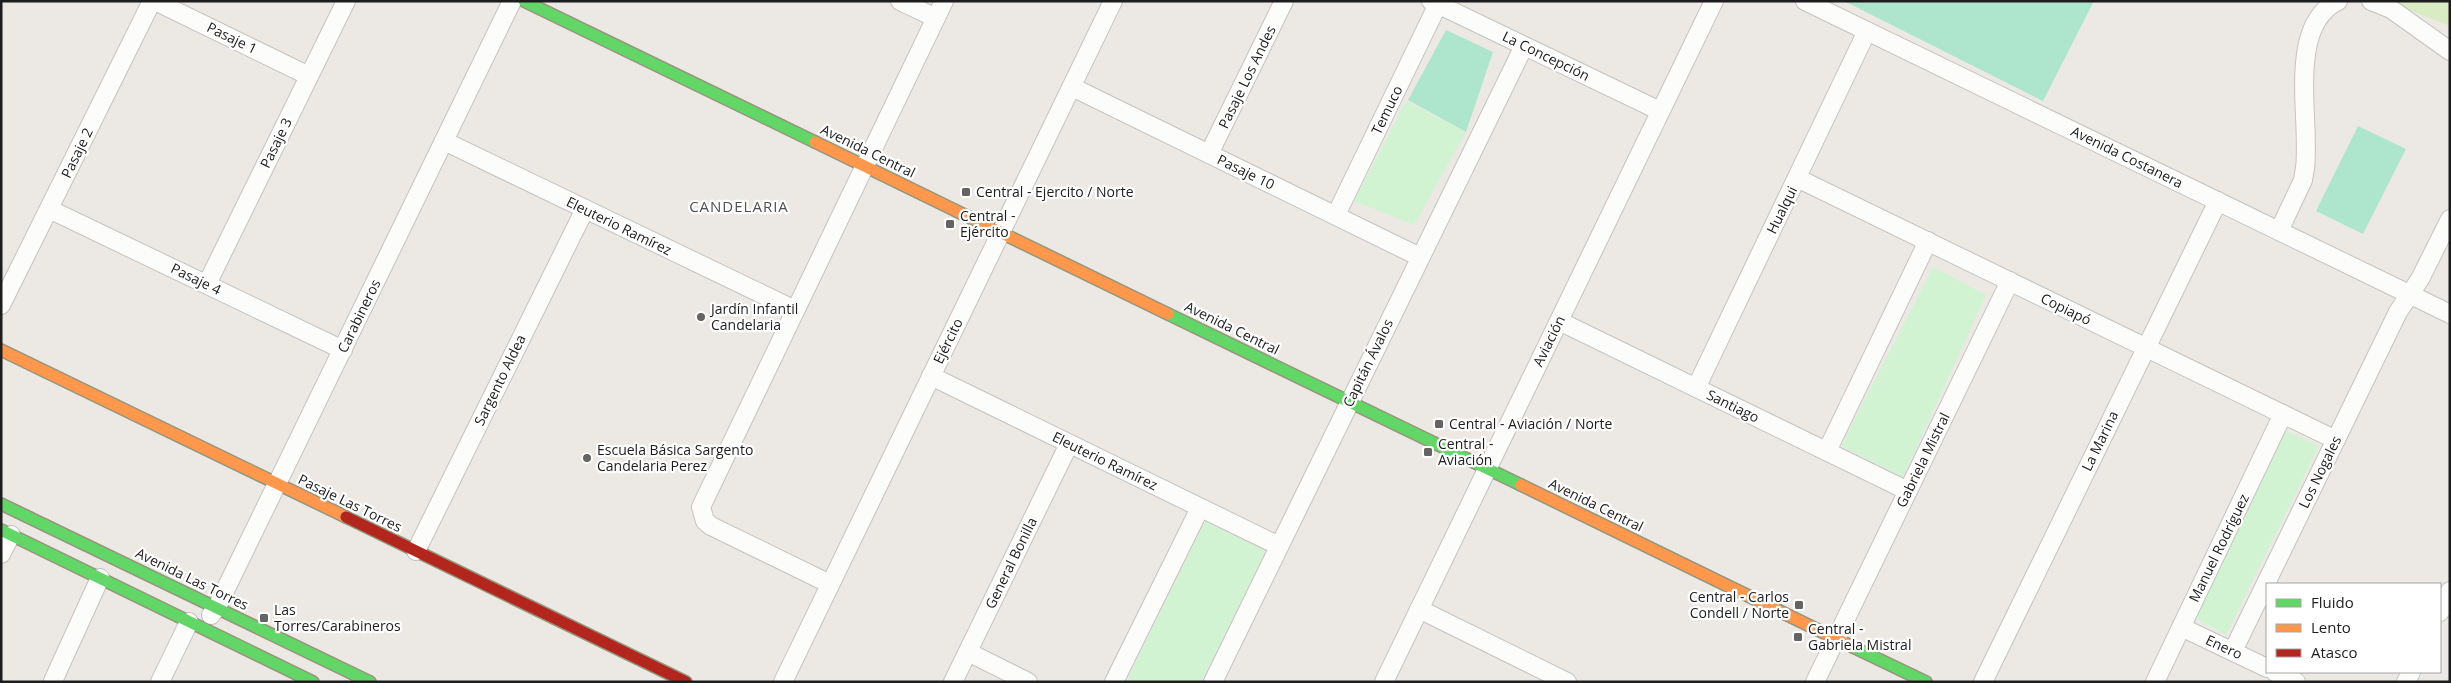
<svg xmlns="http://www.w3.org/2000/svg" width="2451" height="683" font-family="'Open Sans',sans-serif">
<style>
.grass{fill:#d9ebc2}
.park{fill:#d2f3d1}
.pitch{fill:#aee5cd}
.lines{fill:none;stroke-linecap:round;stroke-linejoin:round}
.street-casing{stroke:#c4c3c1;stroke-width:20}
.fast-casing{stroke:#95957c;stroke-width:14}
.slow-casing{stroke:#95957c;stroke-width:14}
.jam-casing{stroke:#95957c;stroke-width:14}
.street{stroke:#fcfcfb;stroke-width:18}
.fast{stroke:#63d668;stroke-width:11}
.slow{stroke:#ff974d;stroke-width:11}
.jam{stroke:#b3261e;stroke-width:11}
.poi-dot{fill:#656463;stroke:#fff;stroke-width:2}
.labels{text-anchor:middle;stroke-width:4.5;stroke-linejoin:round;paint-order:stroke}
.street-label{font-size:14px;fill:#1d1d1d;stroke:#fff}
.poi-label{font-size:14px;fill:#1d1d1d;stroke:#fff;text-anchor:start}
.neighbourhood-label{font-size:15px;letter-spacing:1px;fill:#505050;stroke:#fff}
</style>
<rect width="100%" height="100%" fill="#ece9e5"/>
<path class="grass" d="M2385,1H2450V26Z"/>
<g class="park">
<path d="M1406,101L1466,132L1414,225L1354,201Z"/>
<path d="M1933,267L1986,295L1903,477L1841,446Z"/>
<path d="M2282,429L2319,446L2226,635L2195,618Z"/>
<path d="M1205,521L1266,551L1201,682H1126Z"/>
</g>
<g class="pitch">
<path d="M1844,1H2094L2043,101Z"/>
<path d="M1446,30L1493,52L1466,132L1408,100Z"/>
<path d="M2358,126L2406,149L2363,234L2316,211Z"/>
</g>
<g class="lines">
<defs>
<g id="street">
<path d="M155,1L309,76"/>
<path d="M900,1L936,18"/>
<path d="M1431,1L1660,111"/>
<path d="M1805,1L2450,314"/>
<path d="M2371,1L2391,9L2450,51"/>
<path d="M1072,87L1420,257"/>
<path d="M444,141L795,310"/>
<path d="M1209,154L1284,1"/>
<path d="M1797,178L2336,440"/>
<path d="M49,209L343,350"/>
<path d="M1336,215L1438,4"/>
<path d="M2279,231L2303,180L2305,168C2311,120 2286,26 2338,1"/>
<path d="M207,284L346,1"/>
<path d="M1,305L152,1"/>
<path d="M1559,321L1908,491"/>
<path d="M931,376L1279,546"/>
<path d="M1696,388L1867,31"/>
<path d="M1827,451L1928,241"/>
<path d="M416,551L585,209"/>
<path d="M1,554L11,535"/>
<path d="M830,584L711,526L705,521L701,507L944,1"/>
<path d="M1419,609L1567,682"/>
<path d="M2440,612L2450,591"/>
<path d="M211,615L217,607L512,1"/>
<path d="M2181,627L2267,668"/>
<path d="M2233,651L2398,312L2420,279L2450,219"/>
<path d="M968,652L1028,682"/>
<path d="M2275,672L2296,682"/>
<path d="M53,681L100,578"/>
<path d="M160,682L189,622"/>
<path d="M783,682L1113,1"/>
<path d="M953,682L1069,444"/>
<path d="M1114,682L1200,508"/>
<path d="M1213,682L1524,46"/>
<path d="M1384,682L1714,1"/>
<path d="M1815,682L2010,281"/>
<path d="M1983,682L2218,201"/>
<path d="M2155,682L2283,414"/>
<path d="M2406,682L2411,672"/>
</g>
<g id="fast">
<path d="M524,1L815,142"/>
<path d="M1168,314L1521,485"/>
<path d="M1,504L370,682"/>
<path d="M1,530L313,682"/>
<path d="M1853,647L1926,682"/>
</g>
<g id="slow">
<path d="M815,142L1168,314"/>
<path d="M1,350L346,517"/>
<path d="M1521,485L1853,647"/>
</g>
<path id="jam" d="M346,517L686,682"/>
</defs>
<use href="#street" class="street-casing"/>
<use href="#fast" class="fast-casing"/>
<use href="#slow" class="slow-casing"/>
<use href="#jam" class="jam-casing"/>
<use href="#street" class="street"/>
<use href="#fast" class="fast"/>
<use href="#slow" class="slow"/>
<use href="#jam" class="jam"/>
</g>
<g class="poi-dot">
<rect x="961" y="187" width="10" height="10" rx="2.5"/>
<rect x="945" y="219" width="10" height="10" rx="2.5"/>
<circle cx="701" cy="317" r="5"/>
<rect x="1434" y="419" width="10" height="10" rx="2.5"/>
<rect x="1423" y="447" width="10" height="10" rx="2.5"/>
<circle cx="587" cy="458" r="5"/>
<rect x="1794" y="600" width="10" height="10" rx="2.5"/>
<rect x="259" y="613" width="10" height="10" rx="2.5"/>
<rect x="1793" y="632" width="10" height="10" rx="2.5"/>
</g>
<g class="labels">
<g class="street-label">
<text transform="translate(232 38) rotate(26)" y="5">Pasaje 1</text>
<text transform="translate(1546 56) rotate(26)" y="5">La Concepción</text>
<text transform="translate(1247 77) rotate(-64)" y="5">Pasaje Los Andes</text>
<text transform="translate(1387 110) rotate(-64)" y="5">Temuco</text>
<text transform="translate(276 143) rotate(-64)" y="5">Pasaje 3</text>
<text transform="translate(868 151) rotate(26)" y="5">Avenida Central</text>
<text transform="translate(77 153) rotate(-64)" y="5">Pasaje 2</text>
<text transform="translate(2127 157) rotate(26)" y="5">Avenida Costanera</text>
<text transform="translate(1246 172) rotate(26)" y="5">Pasaje 10</text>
<text transform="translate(1782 210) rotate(-64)" y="5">Hualqui</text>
<text transform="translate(619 226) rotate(26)" y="5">Eleuterio Ramírez</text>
<text transform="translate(196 279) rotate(26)" y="5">Pasaje 4</text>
<text transform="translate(2066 309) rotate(26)" y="5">Copiapó</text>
<text transform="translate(359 316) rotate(-64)" y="5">Carabineros</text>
<text transform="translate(1232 328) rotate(26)" y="5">Avenida Central</text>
<text transform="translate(948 341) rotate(-64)" y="5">Ejército</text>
<text transform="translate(1549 341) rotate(-64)" y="5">Aviación</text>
<text transform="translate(1368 363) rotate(-64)" y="5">Capitán Ávalos</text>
<text transform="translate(500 380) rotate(-64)" y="5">Sargento Aldea</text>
<text transform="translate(1733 406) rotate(26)" y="5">Santiago</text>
<text transform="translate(2100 441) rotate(-64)" y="5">La Marina</text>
<text transform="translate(1923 460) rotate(-64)" y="5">Gabriela Mistral</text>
<text transform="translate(1105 461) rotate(26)" y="5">Eleuterio Ramírez</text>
<text transform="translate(2320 472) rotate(-64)" y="5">Los Nogales</text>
<text transform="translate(350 503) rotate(26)" y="5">Pasaje Las Torres</text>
<text transform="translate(1596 505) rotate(26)" y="5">Avenida Central</text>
<text transform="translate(2219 548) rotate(-64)" y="5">Manuel Rodríguez</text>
<text transform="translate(1011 563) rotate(-64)" y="5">General Bonilla</text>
<text transform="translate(192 579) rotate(26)" y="5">Avenida Las Torres</text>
<text transform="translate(2224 647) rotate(25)" y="5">Enero</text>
</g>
<g class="poi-label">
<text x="976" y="197">Central - Ejercito / Norte</text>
<text x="960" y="221">Central -<tspan x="960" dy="16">Ejército</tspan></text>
<text x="711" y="314">Jardín Infantil<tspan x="711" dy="16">Candelaria</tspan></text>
<text x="1449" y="429">Central - Aviación / Norte</text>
<text x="1438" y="449">Central -<tspan x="1438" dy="16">Aviación</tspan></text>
<text x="597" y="455">Escuela Básica Sargento<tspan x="597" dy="16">Candelaria Perez</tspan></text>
<text x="1789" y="602" text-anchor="end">Central - Carlos<tspan x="1789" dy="16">Condell / Norte</tspan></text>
<text x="274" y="615">Las<tspan x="274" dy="16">Torres/Carabineros</tspan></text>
<text x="1808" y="634">Central -<tspan x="1808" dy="16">Gabriela Mistral</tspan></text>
</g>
<g class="neighbourhood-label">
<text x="739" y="212">CANDELARIA</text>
</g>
</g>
<rect width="2451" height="683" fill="none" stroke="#1d1d1d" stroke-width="5"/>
<rect x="2266" y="583" width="175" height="90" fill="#ffffff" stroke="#a5a5a5"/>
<rect x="2276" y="599" width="25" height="8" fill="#63d668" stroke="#a5a5a5"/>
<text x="2311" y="608" font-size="15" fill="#1d1d1d">Fluido</text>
<rect x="2276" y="624" width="25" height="8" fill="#ff974d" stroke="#a5a5a5"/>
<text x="2311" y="633" font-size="15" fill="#1d1d1d">Lento</text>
<rect x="2276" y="649" width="25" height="8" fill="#b3261e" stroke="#a5a5a5"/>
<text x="2311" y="658" font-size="15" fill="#1d1d1d">Atasco</text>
</svg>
